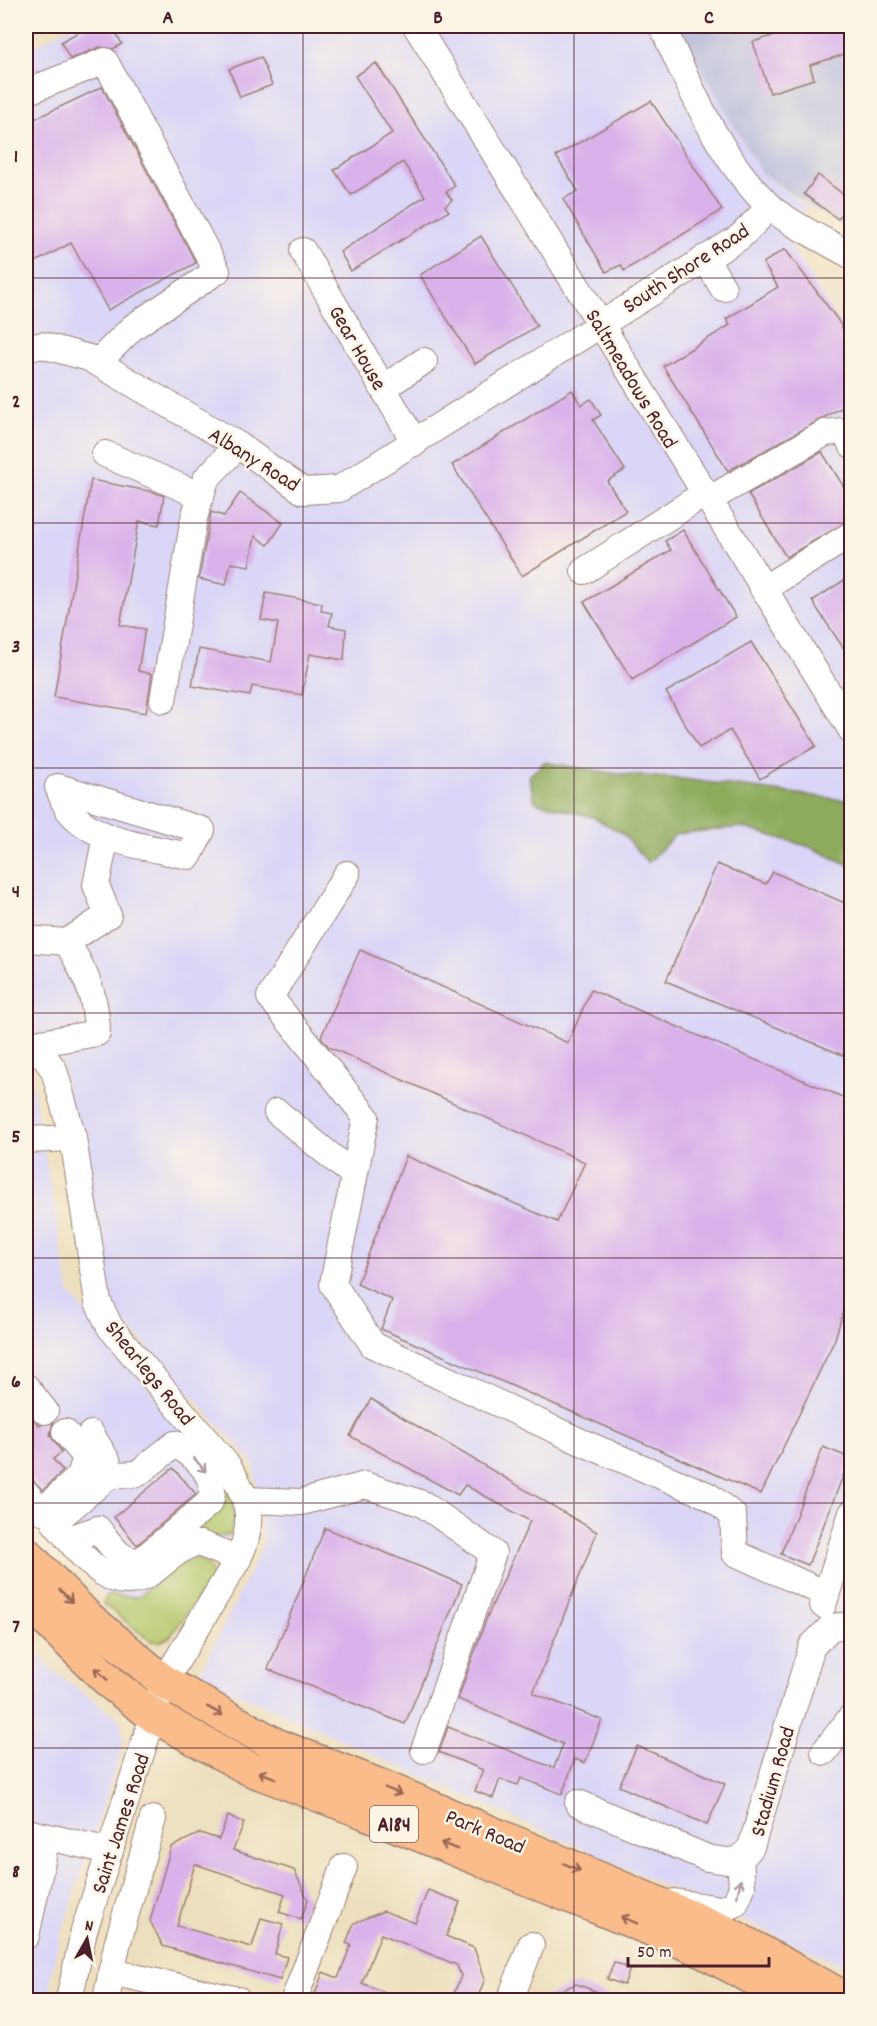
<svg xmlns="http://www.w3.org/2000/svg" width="877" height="2026" font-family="Dekko,sans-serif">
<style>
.built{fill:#dad6f7}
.industrial{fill:#c0c2dd}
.green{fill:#b3c669;stroke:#7e724a;stroke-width:1.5}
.forest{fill:#8eab5d;stroke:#6c6544;stroke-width:1.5}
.building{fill:#dab2eb}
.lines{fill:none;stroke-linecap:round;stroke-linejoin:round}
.minor-casing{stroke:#9c7f74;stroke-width:28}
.highway-casing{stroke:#9c7f74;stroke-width:36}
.minor{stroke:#fff;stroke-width:26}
.highway{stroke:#fabc8b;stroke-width:33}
.oneway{stroke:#ae9aa0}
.oneway2{stroke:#996656}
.grid{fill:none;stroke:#4a1f2b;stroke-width:1.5;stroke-opacity:0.55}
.labels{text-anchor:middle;stroke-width:5;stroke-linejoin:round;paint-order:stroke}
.shield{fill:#fcf5e5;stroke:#7f5f63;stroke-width:1.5}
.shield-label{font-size:21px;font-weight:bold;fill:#4a1f2b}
.street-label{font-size:22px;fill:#4a1f2b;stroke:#fcf5e5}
.neatline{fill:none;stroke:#4a1f2b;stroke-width:2}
.grid-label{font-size:20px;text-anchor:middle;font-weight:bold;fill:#4a1f2b}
</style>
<rect width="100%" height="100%" fill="#fcf5e5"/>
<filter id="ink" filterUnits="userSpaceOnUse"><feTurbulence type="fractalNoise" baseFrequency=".0167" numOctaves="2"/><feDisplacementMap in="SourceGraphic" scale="12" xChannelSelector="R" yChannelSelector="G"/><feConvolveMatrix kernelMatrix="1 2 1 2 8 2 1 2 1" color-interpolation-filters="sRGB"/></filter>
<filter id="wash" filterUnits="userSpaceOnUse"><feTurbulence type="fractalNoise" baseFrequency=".008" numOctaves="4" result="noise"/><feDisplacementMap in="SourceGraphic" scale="24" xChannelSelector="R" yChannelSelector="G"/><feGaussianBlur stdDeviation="1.35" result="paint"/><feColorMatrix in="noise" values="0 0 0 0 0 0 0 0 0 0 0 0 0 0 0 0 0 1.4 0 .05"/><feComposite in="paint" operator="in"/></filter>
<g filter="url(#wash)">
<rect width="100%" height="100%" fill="#eddfbd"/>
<g class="built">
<path d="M72,26H677L761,173L808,207L786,238L851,340V1969L199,1676L263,1545L254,1464L114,1311L58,1048L26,1047V51Z"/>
<path d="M26,1048L69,1292L185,1432L232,1530L160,1639L101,1593L26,1507Z"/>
<path d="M26,1638L53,1671L120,1719L124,1741L55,1954L48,2000H26Z"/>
</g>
<path class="industrial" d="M677,26H851V233L761,173Z"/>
<g class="green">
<path d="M221,1475C232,1496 239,1512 230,1535L180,1542Z"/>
<path d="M190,1558L205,1560L211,1569V1579L170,1637L160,1642L151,1641L103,1604L107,1595L137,1597Z"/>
</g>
<path class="forest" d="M544,762L617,774L683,779L851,801V866L810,847L741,827L676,834L648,863L622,833L593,817L535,802L529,776Z"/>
<g id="blocks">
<g class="building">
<path d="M89,26H112L122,44L113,49L100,47L70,59L61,42Z"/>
<path d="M802,26H852V52L810,65L814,79L770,93L753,42Z"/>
<path d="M261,57L272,85L240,97L229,69Z"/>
<path d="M376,63L455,186L446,192L452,200L445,206L449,211L351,271L340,252L425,196L403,162L351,195L334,170L392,133L355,76Z"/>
<path d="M102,87L196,263L108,310L71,243L26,267V123Z"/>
<path d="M651,101L722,210L624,271L621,265L606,272L563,199L578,191L556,156Z"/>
<path d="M818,175L852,201L838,219L804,194Z"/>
<path d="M481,236L537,326L475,364L420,275Z"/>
<path d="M785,249L837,319L852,345V402L728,471L663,366L730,325L726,319L778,287L763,263Z"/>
<path d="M572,390L581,405L591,399L601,415L593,420L625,470L607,481L626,511L522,576L452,465Z"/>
<path d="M822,452L852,500V519L786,557L748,494Z"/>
<path d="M91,480L154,492L164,496L159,525L139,521L120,625L145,629L138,671L152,674L146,713L54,697Z"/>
<path d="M240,493L283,523L268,545L255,536L249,566L231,563L226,585L199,579L211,512L224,516Z"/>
<path d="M683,530L736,617L632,680L584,602L671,550L665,541Z"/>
<path d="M852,575V661L812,601Z"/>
<path d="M266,593L322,603L321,611L332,613L329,626L346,629L344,660L310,654L302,695L252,686L250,696L192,686L199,649L271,662L278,623L261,620Z"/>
<path d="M751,642L816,746L760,779L730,730L699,748L666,692Z"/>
<path d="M717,864L766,884L773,872L852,906V1059L666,981Z"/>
<path d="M360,950L568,1043L591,990L852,1101V1282L835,1339L761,1494L381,1329L392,1300L357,1284L406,1156L557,1222L585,1162L329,1047L321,1037Z"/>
<path d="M371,1399L597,1532L533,1693L602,1720L585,1763L575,1759L562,1794L521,1778L518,1785L500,1779L493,1798L475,1791L483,1770L439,1752L448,1727L554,1768L563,1744L458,1699L487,1617L530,1521L465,1485L458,1495L350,1436Z"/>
<path d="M26,1411L39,1425L53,1423L50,1435L62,1452L53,1459L63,1471L43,1490L31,1479L26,1478Z"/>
<path d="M823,1447L850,1458L808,1565L781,1554Z"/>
<path d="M173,1468L196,1494L137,1545L114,1517Z"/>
<path d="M325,1528L462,1584L405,1724L268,1669Z"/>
<path d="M637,1746L725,1784L707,1825L619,1786Z"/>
<path d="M228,1816L244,1823L233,1850L294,1870L308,1900L301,1919L279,1912L285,1894L195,1864L177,1926L252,1947L261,1918L283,1924L275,1954L287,1957L280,1980L163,1946L150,1921L171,1847L200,1833L219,1839Z"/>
<path d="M428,1890L460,1902L446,1936L474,1948L485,1979L476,2001H451L461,1976L457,1965L381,1934L362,1983L406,2001H333L315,1994L323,1972L338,1978L351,1945L346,1943L354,1923L384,1911L415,1923Z"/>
<path d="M614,1962L630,1969L624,1985L607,1979Z"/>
<path d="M576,1984L617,1999V2001H535Z"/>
</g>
</g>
</g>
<g filter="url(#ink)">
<use href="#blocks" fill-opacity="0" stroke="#9c7f74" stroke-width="1.5"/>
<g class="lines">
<defs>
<g id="minor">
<path d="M416,26L852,731"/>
<path d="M662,26C691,88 718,157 769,206C786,222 830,243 852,256"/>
<path d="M26,92L105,61L217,271L133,327L97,363"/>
<path d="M303,251L415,443"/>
<path d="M705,258L723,288"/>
<path d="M26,349L42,345L89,358L238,445L303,491L339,489L740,237L770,207"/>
<path d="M383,388L424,361"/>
<path d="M105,454L201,496"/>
<path d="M708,500L825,433L844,431L852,445"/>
<path d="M584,571L704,494"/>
<path d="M763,589L852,534"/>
<path d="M163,700L194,518L206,479L238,445"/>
<path d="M58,787L202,830L189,856C150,847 94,843 68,809C64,803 61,794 58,787Z"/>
<path d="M347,874L270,997L366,1117L333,1284L373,1345L579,1441L709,1496L733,1515L735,1553L826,1594"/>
<path d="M26,939L67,942"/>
<path d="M26,1043L35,1044L54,1070L73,1138L98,1302L110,1327L228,1466C249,1499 256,1523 238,1559L164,1682L84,1931L69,2000"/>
<path d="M35,1044L97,1033C96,995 86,974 67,942L108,915L96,885L106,836"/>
<path d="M277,1112L354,1175"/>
<path d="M26,1140L73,1138"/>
<path d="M26,1387L45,1411"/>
<path d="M91,1434L108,1462L106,1478L54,1522C77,1548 110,1601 150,1573C164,1564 176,1550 192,1544H201L238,1559"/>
<path d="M26,1493L42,1511L80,1476L86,1457L65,1432"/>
<path d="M245,1500L302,1502L365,1485L423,1504L493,1553L424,1750"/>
<path d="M72,1542L80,1535L98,1529C110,1543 121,1565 142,1560L210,1502C219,1477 196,1456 175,1444L137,1474L118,1475"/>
<path d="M823,1605L852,1513"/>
<path d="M824,1752L852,1716"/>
<path d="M578,1803L707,1858L727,1861L740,1860L751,1847L812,1646L831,1627L852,1625"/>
<path d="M26,1832L110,1851"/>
<path d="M674,1902L721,1909L735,1904L742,1887L740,1860"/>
<path d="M26,1936L47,1837"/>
<path d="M111,1972L238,2000"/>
<path d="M106,2000L117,1945L153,1819"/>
<path d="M294,2000L344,1867"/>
<path d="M510,2000L531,1945"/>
</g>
<g id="highway">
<path d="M26,1554L86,1616L164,1682L276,1745L383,1787L725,1932L848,2000"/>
<path d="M26,1600L112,1684L154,1716L250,1769L364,1812L695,1947L795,2000"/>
</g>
</defs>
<use href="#minor" class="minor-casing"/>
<use href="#highway" class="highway-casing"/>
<use href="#minor" class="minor"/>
<use href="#highway" class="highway"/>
</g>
<defs><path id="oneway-shaft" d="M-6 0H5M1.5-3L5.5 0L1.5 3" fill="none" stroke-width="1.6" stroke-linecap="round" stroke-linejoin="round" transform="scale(1.5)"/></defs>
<g class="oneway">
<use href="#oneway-shaft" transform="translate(200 1465) rotate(50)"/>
<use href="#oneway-shaft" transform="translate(739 1888) rotate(-78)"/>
</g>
<g class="oneway2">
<use href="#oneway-shaft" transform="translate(66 1596) rotate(45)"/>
<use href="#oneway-shaft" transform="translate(101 1674) rotate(-138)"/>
<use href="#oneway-shaft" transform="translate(215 1711) rotate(29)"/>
<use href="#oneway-shaft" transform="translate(267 1775) rotate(-159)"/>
<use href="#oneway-shaft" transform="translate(393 1791) rotate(23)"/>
<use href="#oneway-shaft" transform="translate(449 1846) rotate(-158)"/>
<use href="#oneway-shaft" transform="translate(572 1867) rotate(23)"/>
<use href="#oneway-shaft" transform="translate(629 1920) rotate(-158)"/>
</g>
</g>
<path class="grid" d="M303,26V2000M574,26V2000M26,278H852M26,523H852M26,768H852M26,1013H852M26,1258H852M26,1503H852M26,1748H852"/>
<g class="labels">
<rect class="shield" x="370" y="1806" width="48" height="36" rx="4.5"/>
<g class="shield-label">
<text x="394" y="1831">A184</text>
</g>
<g class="street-label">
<text transform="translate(685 267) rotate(-33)" y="8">South Shore Road</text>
<text transform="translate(359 347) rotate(60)" y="8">Gear House</text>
<text transform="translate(633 378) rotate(59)" y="8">Saltmeadows Road</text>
<text transform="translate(255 458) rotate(32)" y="8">Albany Road</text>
<text transform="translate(151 1372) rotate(51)" y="8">Shearlegs Road</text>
<text transform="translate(771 1781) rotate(-74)" y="8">Stadium Road</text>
<text transform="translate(119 1823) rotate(-72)" y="8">Saint James Road</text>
<text transform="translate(486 1830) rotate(23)" y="8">Park Road</text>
</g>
</g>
<rect width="877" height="2026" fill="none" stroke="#fcf5e5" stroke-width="66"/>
<g transform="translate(87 1939) rotate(9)" stroke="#fcf5e5" stroke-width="4.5" paint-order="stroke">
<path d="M0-4.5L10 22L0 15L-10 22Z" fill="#4a1f2b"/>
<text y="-9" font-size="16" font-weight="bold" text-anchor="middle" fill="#4a1f2b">N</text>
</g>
<path d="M628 1957v9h141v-9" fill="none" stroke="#4a1f2b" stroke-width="3"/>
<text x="637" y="1957" font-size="18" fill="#4a1f2b" stroke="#fcf5e5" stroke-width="4.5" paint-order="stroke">50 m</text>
<rect x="33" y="33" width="811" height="1960" class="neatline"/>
<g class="grid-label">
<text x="168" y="23">A</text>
<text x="438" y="23">B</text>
<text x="709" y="23">C</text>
<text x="16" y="162">1</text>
<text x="16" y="407">2</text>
<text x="16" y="652">3</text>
<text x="16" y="897">4</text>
<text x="16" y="1142">5</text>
<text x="16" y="1387">6</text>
<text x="16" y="1632">7</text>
<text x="16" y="1877">8</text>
</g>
</svg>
